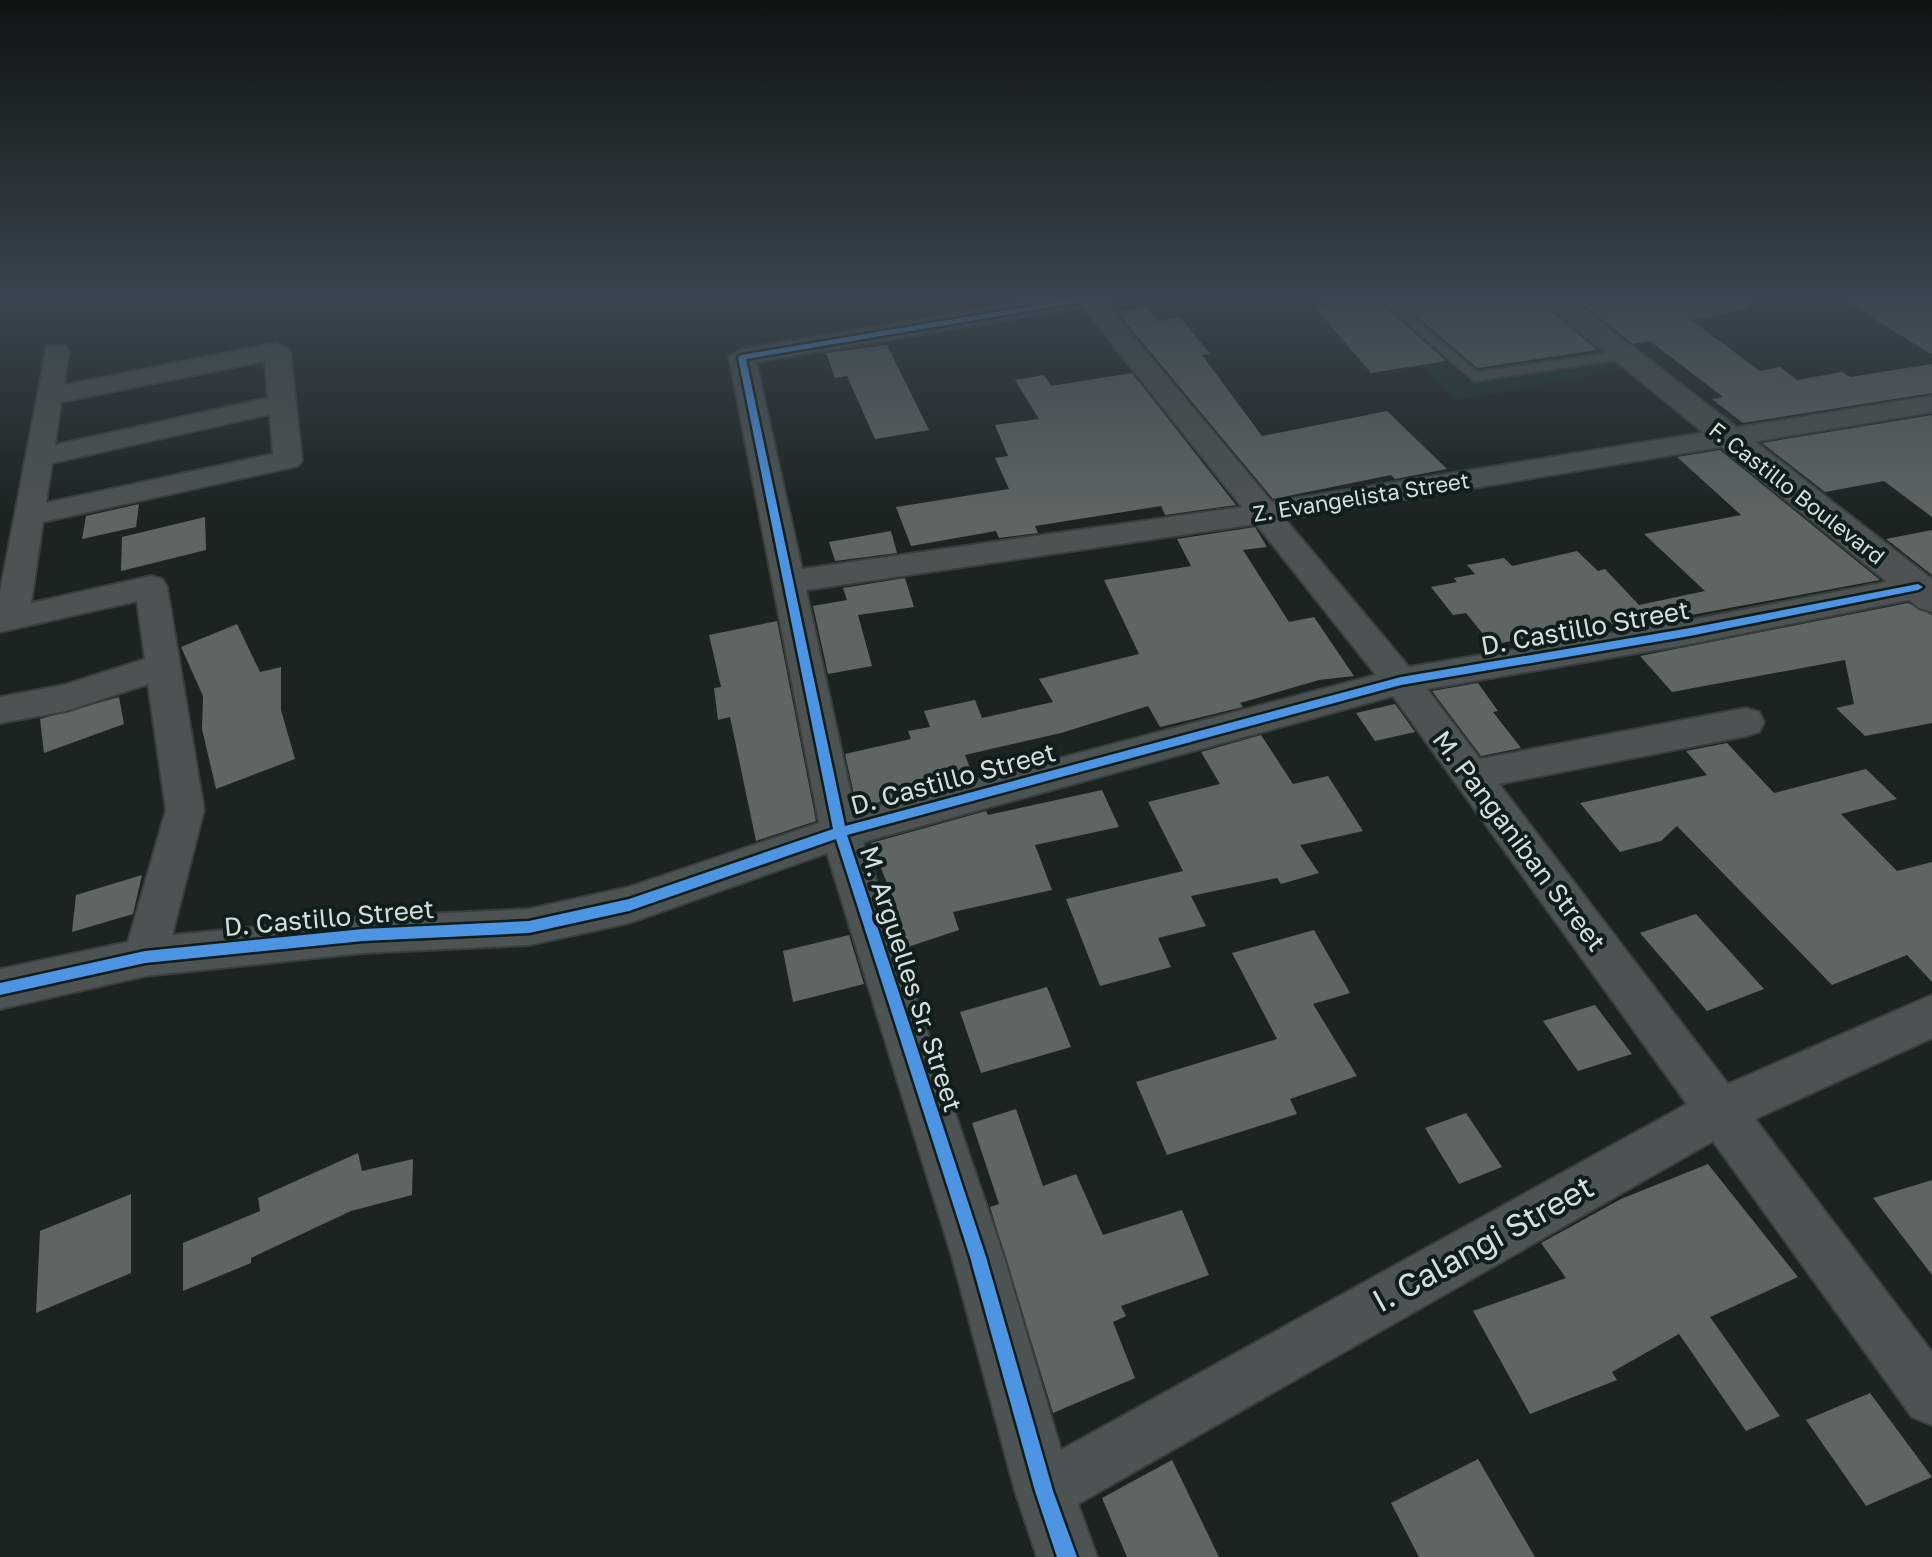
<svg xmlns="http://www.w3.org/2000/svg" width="1932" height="1557" font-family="'Golos Text',sans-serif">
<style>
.built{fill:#1a2f2c}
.building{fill:#5e6563}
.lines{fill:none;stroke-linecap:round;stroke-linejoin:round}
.service-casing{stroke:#373f3d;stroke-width:4}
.minor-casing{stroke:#373f3d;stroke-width:4}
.secondary-casing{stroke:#373f3d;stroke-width:4}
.service{fill:#4d5352;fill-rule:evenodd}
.minor{fill:#4d5352;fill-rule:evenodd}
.secondary{fill:#4d5352;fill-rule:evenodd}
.cycleway-casing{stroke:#0f1d1b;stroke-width:5}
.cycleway{fill:#4d94e3;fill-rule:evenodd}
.labels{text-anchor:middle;stroke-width:8;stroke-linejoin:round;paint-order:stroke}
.far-street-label{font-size:22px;fill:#d5dedc;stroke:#0f1d1b}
.street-label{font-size:26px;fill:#d5dedc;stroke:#0f1d1b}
.near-street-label{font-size:32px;fill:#d5dedc;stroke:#0f1d1b}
</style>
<rect width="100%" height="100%" fill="#1c2422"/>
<path class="built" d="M1348,296H1535L1625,369L1456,400Z"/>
<g class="building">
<path d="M1318,296H1373L1446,361L1371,373L1315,307L1328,306Z"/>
<path d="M1393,296H1533L1597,350L1477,368Z"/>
<path d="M1572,296H1746L1747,309L1691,320L1760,371L1780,367L1797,380L1842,372L1850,377L1932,364V393L1743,423L1712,399L1723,397L1650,341L1633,344Z"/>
<path d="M1838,296H1918L1932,304V355Z"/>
<path d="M1147,307L1158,321L1180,317L1210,354L1202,355L1262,436L1387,411L1447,469L1395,479L1391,475L1273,499L1117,312Z"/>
<path d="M887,345L929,430L875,439L847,376L835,378L826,353Z"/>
<path d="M1132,373L1236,505L1165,515L1161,506L1035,526L1038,533L999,538L996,531L911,546L896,507L1009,489L995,458L1008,456L995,425L1039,419L1015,380L1044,375L1051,386Z"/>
<path d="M1932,415V517L1884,481L1825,492L1762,443Z"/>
<path d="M1720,450L1880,580L1616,629L1609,621L1492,645L1466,613L1453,615L1431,587L1457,582L1454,578L1475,574L1467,565L1504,558L1512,566L1577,551L1598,571L1605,569L1639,605L1705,591L1644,534L1741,515L1677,457Z"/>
<path d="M139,504L136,527L82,539L86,516Z"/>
<path d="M205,517L206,550L121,571L122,537Z"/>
<path d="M1255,527L1267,547L1243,550L1289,622L1314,617L1354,676L1319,680L1240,703L1243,707L1160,727L1148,706L1061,733L965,755L974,778L857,808L845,754L911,739L908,731L930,727L924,711L975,700L982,718L1053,702L1039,679L1139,654L1104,580L1191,566L1177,539Z"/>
<path d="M1932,530V575L1886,539Z"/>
<path d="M891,531L897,553L835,561L829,542Z"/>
<path d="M905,578L914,607L858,615L872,666L828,674L813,606L847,600L843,588Z"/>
<path d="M1908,603L1932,615V723L1865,736L1836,708L1854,704L1845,660L1672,692L1640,656Z"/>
<path d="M777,621L816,821L756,841L730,717L718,720L714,688L721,687L709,635Z"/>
<path d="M237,624L260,672L281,667V710L295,759L216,789L202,729L203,696L181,647Z"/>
<path d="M1478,683L1498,711L1493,712L1521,748L1481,756L1432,691Z"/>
<path d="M119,697L124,724L44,753L40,719Z"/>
<path d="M1395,704L1415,732L1375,741L1356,713Z"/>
<path d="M1261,735L1293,784L1328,776L1363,831L1300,845L1319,873L1281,884L1277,878L1191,896L1206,926L1158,938L1171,967L1100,986L1066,899L1183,871L1148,802L1220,784L1201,752Z"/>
<path d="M1727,743L1774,793L1866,769L1897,799L1841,814L1897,871L1932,862V982L1907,955L1832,985L1677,826L1661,841L1620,852L1580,803L1707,775L1686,751Z"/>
<path d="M1102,790L1119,827L1035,845L1052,890L953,912L959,930L902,949L890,910L897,908L871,843L986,811L988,815Z"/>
<path d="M142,875L133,914L72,932L76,895Z"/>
<path d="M1696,914L1764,989L1707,1011L1640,933Z"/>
<path d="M1314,930L1350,993L1313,1004L1357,1076L1290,1099L1297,1114L1167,1155L1136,1082L1277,1039L1232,953Z"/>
<path d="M849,935L864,984L793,1002L783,951Z"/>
<path d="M1047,987L1071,1047L981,1073L960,1012Z"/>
<path d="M1595,1005L1632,1054L1578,1071L1543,1021Z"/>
<path d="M1016,1109L1043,1186L1076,1174L1103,1235L1182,1210L1209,1275L1121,1306L1126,1316L1113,1322L1135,1378L1053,1413L990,1207L999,1204L972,1123Z"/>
<path d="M1466,1113L1502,1167L1459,1184L1425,1128Z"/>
<path d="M358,1153L362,1171L413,1159L412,1195L351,1211L251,1258V1263L183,1291V1243L260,1211L258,1198Z"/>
<path d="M1708,1164L1798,1277L1710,1317L1780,1416L1746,1431L1679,1334L1612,1372L1617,1380L1530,1414L1473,1311L1566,1278L1541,1243L1621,1199Z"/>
<path d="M1932,1180V1275L1873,1198Z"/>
<path d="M131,1194V1273L36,1313L40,1231Z"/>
<path d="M1870,1393L1932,1477L1866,1506L1806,1420Z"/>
<path d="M1478,1459L1535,1557H1419L1391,1503Z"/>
<path d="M1172,1460L1219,1557H1127L1102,1498Z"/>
</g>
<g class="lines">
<defs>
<path id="service" d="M1376,296H1389L1477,372L1623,351L1630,355L1623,359L1474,381Z"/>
<path id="minor" d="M1062,296H1116L1105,303L1272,502L1932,396V412L1285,519L1409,667L1690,620L1918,576L1929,579L1932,591L1918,598L1690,644L1427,689L1480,759L1746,708L1759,712L1764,722L1759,732L1746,736L1499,784L1728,1084L1932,995V1038L1755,1119L1932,1352V1425L1912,1417L1713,1141L1078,1504L1097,1557H1037L1015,1491L952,1257L827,853L629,923L529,945L363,953L145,976L0,1009V969L128,942L166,810L148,684L66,711L0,723V697L64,685L145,659L137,601L0,632V592L47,346H65L69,351L64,385L277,343L290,351L302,460L298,466L43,522L31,603L151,576L162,579L167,587L204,810L172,935L363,917L529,909L629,887L819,823L729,357L742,349ZM1083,307L1242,507L802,569L756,362ZM265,361L268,398L55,445L61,402ZM270,414L273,454L46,503L52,463ZM1256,524L1376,675L855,812L806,590ZM1393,696L1687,1104L1061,1450L1004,1257L863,842Z"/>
<path id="secondary" d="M1536,296H1567L1932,579V612L1919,608Z"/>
</defs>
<use href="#service" class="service-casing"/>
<use href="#minor" class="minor-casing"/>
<use href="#secondary" class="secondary-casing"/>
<use href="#service" class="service"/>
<use href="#minor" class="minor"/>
<use href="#secondary" class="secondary"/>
<defs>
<path id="cycleway" d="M1091,296H1108L1104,298L746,359L845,826L1401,677L1690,628L1918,584L1923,587L1918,590L1690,636L1401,685L847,835L986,1257L1053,1491L1077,1557H1057L1035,1491L970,1257L836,839L629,911L529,933L363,941L145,963L0,995V983L145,951L363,929L529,921L629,899L833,829L738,357L742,355Z"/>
</defs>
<use href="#cycleway" class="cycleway-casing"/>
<use href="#cycleway" class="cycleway"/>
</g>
<linearGradient id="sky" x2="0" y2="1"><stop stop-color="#0f1413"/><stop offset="0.58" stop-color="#3a454f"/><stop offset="1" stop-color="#3a454f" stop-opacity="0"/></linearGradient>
<rect width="1932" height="514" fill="url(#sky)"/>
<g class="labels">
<g class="far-street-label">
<text transform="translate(1797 493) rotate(38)" y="8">F. Castillo Boulevard</text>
<text transform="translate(1361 497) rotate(-9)" y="8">Z. Evangelista Street</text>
</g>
<g class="street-label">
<text transform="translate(1585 628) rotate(-10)" y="9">D. Castillo Street</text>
<text transform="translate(953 779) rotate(-15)" y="9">D. Castillo Street</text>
<text transform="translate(1519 841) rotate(53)" y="9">M. Panganiban Street</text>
<text transform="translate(329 918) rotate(-5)" y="9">D. Castillo Street</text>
<text transform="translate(911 979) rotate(72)" y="9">M. Arguelles Sr. Street</text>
</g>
<g class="near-street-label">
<text transform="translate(1483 1244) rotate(-29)" y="11">I. Calangi Street</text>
</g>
</g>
</svg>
